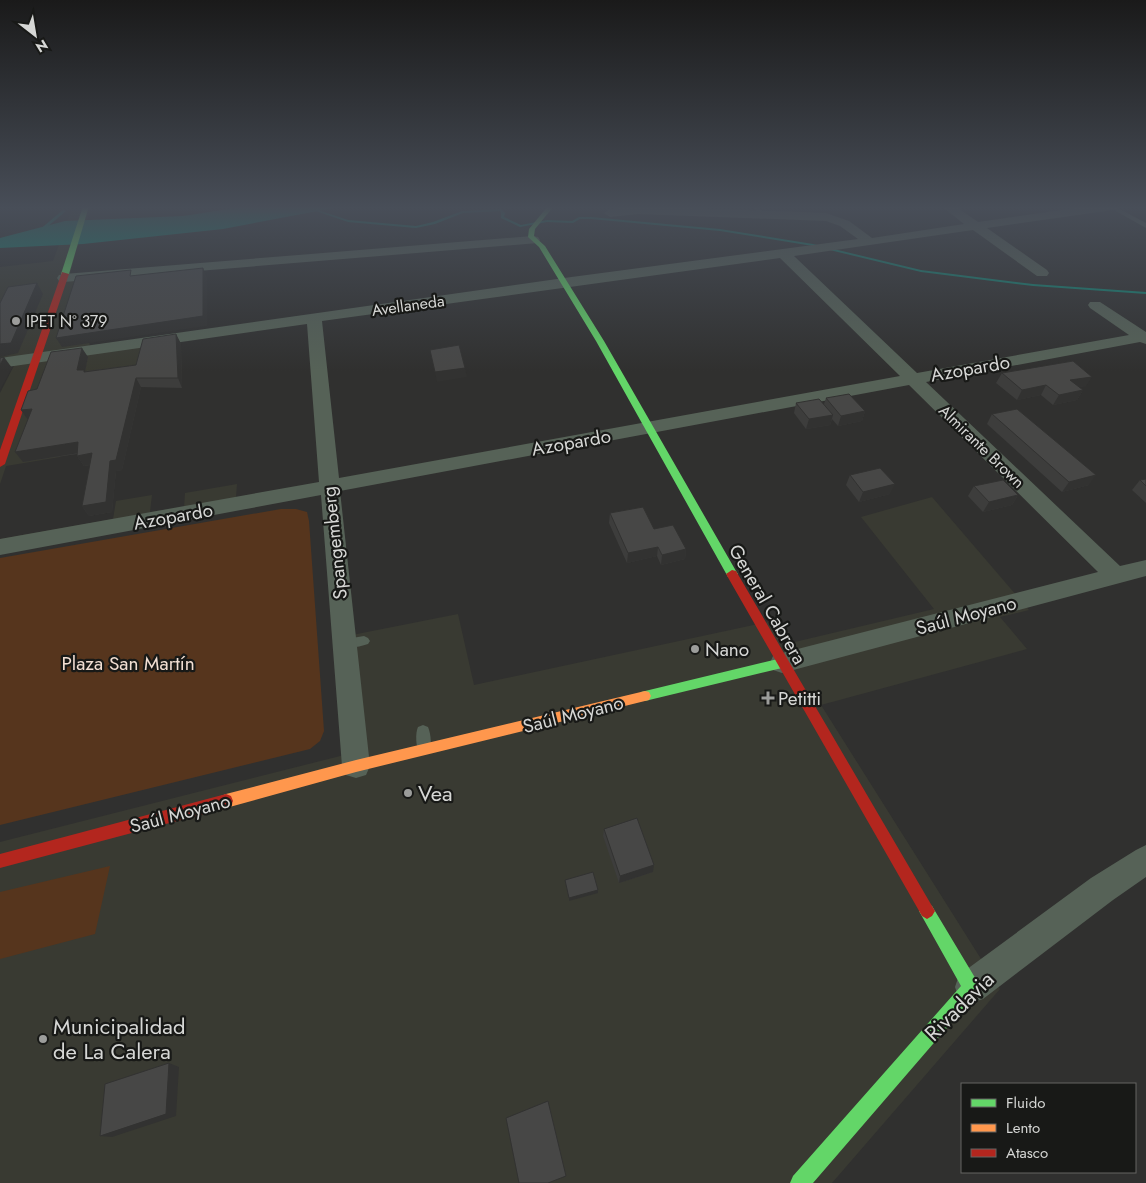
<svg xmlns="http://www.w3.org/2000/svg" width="1146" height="1183" font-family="Jost,sans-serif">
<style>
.built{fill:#393a32}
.green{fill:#56351d}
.water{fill:#108674}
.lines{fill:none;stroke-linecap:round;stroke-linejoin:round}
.stream{fill:#108674;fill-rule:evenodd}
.lane{fill:#566257;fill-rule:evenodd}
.street{fill:#566257;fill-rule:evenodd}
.fast{fill:#63d668;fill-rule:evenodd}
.slow{fill:#ff974d;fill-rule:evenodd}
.jam{fill:#b3261e;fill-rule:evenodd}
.wall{fill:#3d3d3c}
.shaded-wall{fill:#323231}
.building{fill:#474746;stroke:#323231}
.poi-dot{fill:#9c9d9b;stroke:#181917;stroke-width:2}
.labels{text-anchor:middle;stroke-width:4.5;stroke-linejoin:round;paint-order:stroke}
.far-street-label{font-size:16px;fill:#d6d7d5;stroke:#181917}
.far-poi-label{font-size:16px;fill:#d6d7d5;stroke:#181917;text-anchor:start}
.street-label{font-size:19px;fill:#d6d7d5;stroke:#181917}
.poi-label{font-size:19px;fill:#d6d7d5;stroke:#181917;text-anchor:start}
.park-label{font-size:19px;fill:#f2dfd3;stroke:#181917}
.near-poi-label{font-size:22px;fill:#d6d7d5;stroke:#181917;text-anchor:start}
.near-street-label{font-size:22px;fill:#d6d7d5;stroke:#181917}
</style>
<rect width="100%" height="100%" fill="#30302f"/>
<g class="built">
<path d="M73,206H92L76,251L70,274L111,271L89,346L179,333L174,374L80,392L60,457L6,466L0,484V393L19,356L0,358V267L53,261Z"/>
<path d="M237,484L235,510L0,551V539L113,519L116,501L152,495L150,512L184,507L185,493Z"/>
<path d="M932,497L1029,610L1000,617L1027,649L821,705L1000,989L832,1183H0V842L364,750L352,635L458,614L474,685L768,622L782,645L934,609L861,517Z"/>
</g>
<g class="green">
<path d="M281,509H296L307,512L309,521L324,731L320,741L310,749L0,825V558Z"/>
<path d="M110,866L95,934L0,959V892Z"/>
</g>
<path class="water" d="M248,206H344L223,229L83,244L0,248V238L65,221L183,216Z"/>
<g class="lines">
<g class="stream">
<path d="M301,206H306L348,220L416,226L433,222L462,211L501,209L505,213L504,217L521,225L547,220L572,221L579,217H591L720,229L813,244L921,270L1033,284L1146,292V294L1033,286L921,272L813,246L720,231L591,219H580L573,223L547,222L520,227L501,218V213L500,211L463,213L435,224L416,228L348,222Z"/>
<path d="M63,210L66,211L40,233H38V231Z"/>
</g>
<g class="lane">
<path d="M752,206H758L766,216L765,217H761Z"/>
<path d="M1107,206H1114L1146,223V228Z"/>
<path d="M364,636L368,638L370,641L368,644C360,647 348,649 340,646L338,643L340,640Z"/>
<path d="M423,725L428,727C431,734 432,746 429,753L424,755L419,753C416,746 415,734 418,727Z"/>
</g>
<g class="street">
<path d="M638,206L826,213L849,221L872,238L964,224L941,206H955L978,222L1089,206H1119L1113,210L987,228L1047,270L1049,273L1047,276H1037L973,230L794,256L917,373L1129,335L1090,308L1088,305L1090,302H1100L1146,332V344L1140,342L926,382L1120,566L1146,560V576L782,673L773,670L770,663L773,656L782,653L1098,572L909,385L340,491L370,766L366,775L356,778L346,775L342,766L321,495L0,555V539L319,482L307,324L0,368V358L564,278L858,239L840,226L826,221L638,214L610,217L604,213L610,209ZM780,258L900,376L339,478L322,321Z"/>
<path d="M533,236L538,237L540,240L538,243L64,282L59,281L57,278L59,275L64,274Z"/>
<path d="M1146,845V877L1113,900L983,999L971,1003L959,999L955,987L959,975L1091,878L1136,850Z"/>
</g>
<g class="fast">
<path d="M83,206H89L69,274L62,276L61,274Z"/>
<path d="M548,206H554L535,229L534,236L545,246L604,341L736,571L738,574L736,577H728L596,341L539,247L528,237L529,229Z"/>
<path d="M782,658L786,659L788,663L786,667L782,668L645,701L641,700L639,696L641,692L645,691Z"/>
<path d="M927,903L932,906L977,981L979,987L977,993L813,1183H790L793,1176L961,986L919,911L922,906Z"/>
</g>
<path class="slow" d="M645,691L649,692L651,696L649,700L645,701L356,772L226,808L221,806L219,801L221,796L226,794L356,760Z"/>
<g class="jam">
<path d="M62,272L69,274L5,464L0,467V450Z"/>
<path d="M732,570L736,571L932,906L935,911L932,916L927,919L922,916L726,574Z"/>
<path d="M226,794L231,796L233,801L231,806L226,808L0,868V854Z"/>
</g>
</g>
<g class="wall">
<path d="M176,334L181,344L182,388L141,387L122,470L116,471L112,512L89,516L82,506L90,465L84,466L77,456V454L23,462L28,419L21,410L37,389L88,357L85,371L136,365Z"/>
<path d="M1002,373L1086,386L1079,387L1083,390L1077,400L1053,405L1041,395L1017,400L996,383Z"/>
<path d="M826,398L865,411L862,421L838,426L832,419L830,425L806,429L794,413L796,403L824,404Z"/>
<path d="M992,414L1089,485L1062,492L987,424Z"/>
<path d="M850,475L890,494L859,502L846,485Z"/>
<path d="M1146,479V503L1132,490L1140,480Z"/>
<path d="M974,486L1018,495L1012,505L983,512L968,496Z"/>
<path d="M610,513L654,529L686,549L685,559L661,565L657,556L627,563L609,523Z"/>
<path d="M604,829L653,872L619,883L603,836Z"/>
</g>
<g class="shaded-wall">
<path d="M203,268L207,277V326L62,347L56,338Z"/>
<path d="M37,283L43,294L18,353L0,357V344Z"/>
<path d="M176,334L181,344L182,388L178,378Z"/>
<path d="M82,348L88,357L85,371L90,380L77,370Z"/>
<path d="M4,357L12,368L0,390V365Z"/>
<path d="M465,368L467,377L437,382L435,372Z"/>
<path d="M1092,377L1086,386L1064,390L1070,380Z"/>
<path d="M136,378L141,387L122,470L116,471L112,512L89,516L82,506Z"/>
<path d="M1046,385L1041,395L1017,400L1022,390Z"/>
<path d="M1083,390L1077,400L1053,405L1059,395Z"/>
<path d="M32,409L28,420L21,410Z"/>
<path d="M865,411L862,421L838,426L841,416Z"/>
<path d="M833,415L830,425L806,429L809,419Z"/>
<path d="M78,442L85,452L23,462L15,452Z"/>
<path d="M92,453L99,463L84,466L77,456Z"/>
<path d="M1096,475L1089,485L1062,492L1069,482Z"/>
<path d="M895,484L890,494L859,502L863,492Z"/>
<path d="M1018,495L1012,505L983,512L989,502Z"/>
<path d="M658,547L657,556L627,563L628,553Z"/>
<path d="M686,549L685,559L661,565L662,555Z"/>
<path d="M654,865L653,872L619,883L620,876Z"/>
<path d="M598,890V893L569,901V898Z"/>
<path d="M169,1063L179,1067L176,1116L112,1137L100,1136Z"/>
</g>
<g class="building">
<path d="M203,268V316L56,338L76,276L131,270L130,276Z"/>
<path d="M37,283L11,343L0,344V303L8,287Z"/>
<path d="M176,334L178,378H136L116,460L110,461L106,502L82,506L92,453L77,456L78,442L15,452L32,409L21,410L28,391L37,389L51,352L82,348L77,370H84V372L136,365L143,339Z"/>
<path d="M459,345L465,368L435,372L430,350Z"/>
<path d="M4,357L0,365V358Z"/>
<path d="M1073,361L1092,377L1070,380L1083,390L1059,395L1046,385L1022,390L1002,373Z"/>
<path d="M849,394L865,411L841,416L826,398Z"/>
<path d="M819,399L833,415L809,419L796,403Z"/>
<path d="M1017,409L1096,475L1069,482L992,414Z"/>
<path d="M880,468L895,484L863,492L850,475Z"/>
<path d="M1146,479V486L1140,480Z"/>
<path d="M1003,480L1018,495L989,502L974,486Z"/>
<path d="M643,507L654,529L673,525L686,549L662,555L658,547L628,553L610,513Z"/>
<path d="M637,818L654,865L620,876L604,829Z"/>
<path d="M593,872L598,890L569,898L565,880Z"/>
<path d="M169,1063L166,1114L100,1136L105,1084Z"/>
<path d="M548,1101L566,1176L548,1183H519L506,1118Z"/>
</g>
<linearGradient id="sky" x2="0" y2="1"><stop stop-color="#1a1a1a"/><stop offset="0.56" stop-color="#484e58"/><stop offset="1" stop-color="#484e58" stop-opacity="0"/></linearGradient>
<rect width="1146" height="371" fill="url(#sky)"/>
<g class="poi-dot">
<circle cx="16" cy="321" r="5"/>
<circle cx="695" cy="649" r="5"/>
<path d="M765.5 690.5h5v5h5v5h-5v5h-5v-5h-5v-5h5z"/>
<circle cx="408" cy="793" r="5"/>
<circle cx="43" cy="1039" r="5"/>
</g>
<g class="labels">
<g class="far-street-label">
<text transform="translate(408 305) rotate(-8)" y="6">Avellaneda</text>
<text transform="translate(982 446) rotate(44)" y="6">Almirante Brown</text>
</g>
<g class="far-poi-label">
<text x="26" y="327">IPET N° 379</text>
</g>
<g class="street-label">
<text transform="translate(970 368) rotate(-10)" y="7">Azopardo</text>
<text transform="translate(571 442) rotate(-10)" y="7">Azopardo</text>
<text transform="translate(173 516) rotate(-10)" y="7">Azopardo</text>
<text transform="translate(334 543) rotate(-96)" y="7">Spangemberg</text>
<text transform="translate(768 604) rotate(60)" y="7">General Cabrera</text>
<text transform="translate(966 615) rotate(-15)" y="7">Saúl Moyano</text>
<text transform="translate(573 714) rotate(-14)" y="7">Saúl Moyano</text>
<text transform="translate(180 813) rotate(-15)" y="7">Saúl Moyano</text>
</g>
<g class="poi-label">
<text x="705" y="656">Nano</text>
<text x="778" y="705">Petitti</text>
</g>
<g class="park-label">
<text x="128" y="670">Plaza San Martín</text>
</g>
<g class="near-poi-label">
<text x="418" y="801">Vea</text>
<text x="53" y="1034">Municipalidad<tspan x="53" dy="25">de La Calera</tspan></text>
</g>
<g class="near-street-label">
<text transform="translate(959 1006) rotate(-45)" y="8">Rivadavia</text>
</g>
</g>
<rect x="961" y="1083" width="175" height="90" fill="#181917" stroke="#646563"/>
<rect x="971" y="1099" width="25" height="8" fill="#63d668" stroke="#646563"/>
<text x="1006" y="1108" font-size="15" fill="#d6d7d5">Fluido</text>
<rect x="971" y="1124" width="25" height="8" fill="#ff974d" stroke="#646563"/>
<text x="1006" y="1133" font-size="15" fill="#d6d7d5">Lento</text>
<rect x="971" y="1149" width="25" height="8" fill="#b3261e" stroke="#646563"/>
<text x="1006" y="1158" font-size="15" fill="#d6d7d5">Atasco</text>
<g transform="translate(35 35) rotate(149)" stroke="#181917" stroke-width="4" paint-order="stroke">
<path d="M0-4L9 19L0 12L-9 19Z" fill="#d6d7d5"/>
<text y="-8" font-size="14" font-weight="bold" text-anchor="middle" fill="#d6d7d5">N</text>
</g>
</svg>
